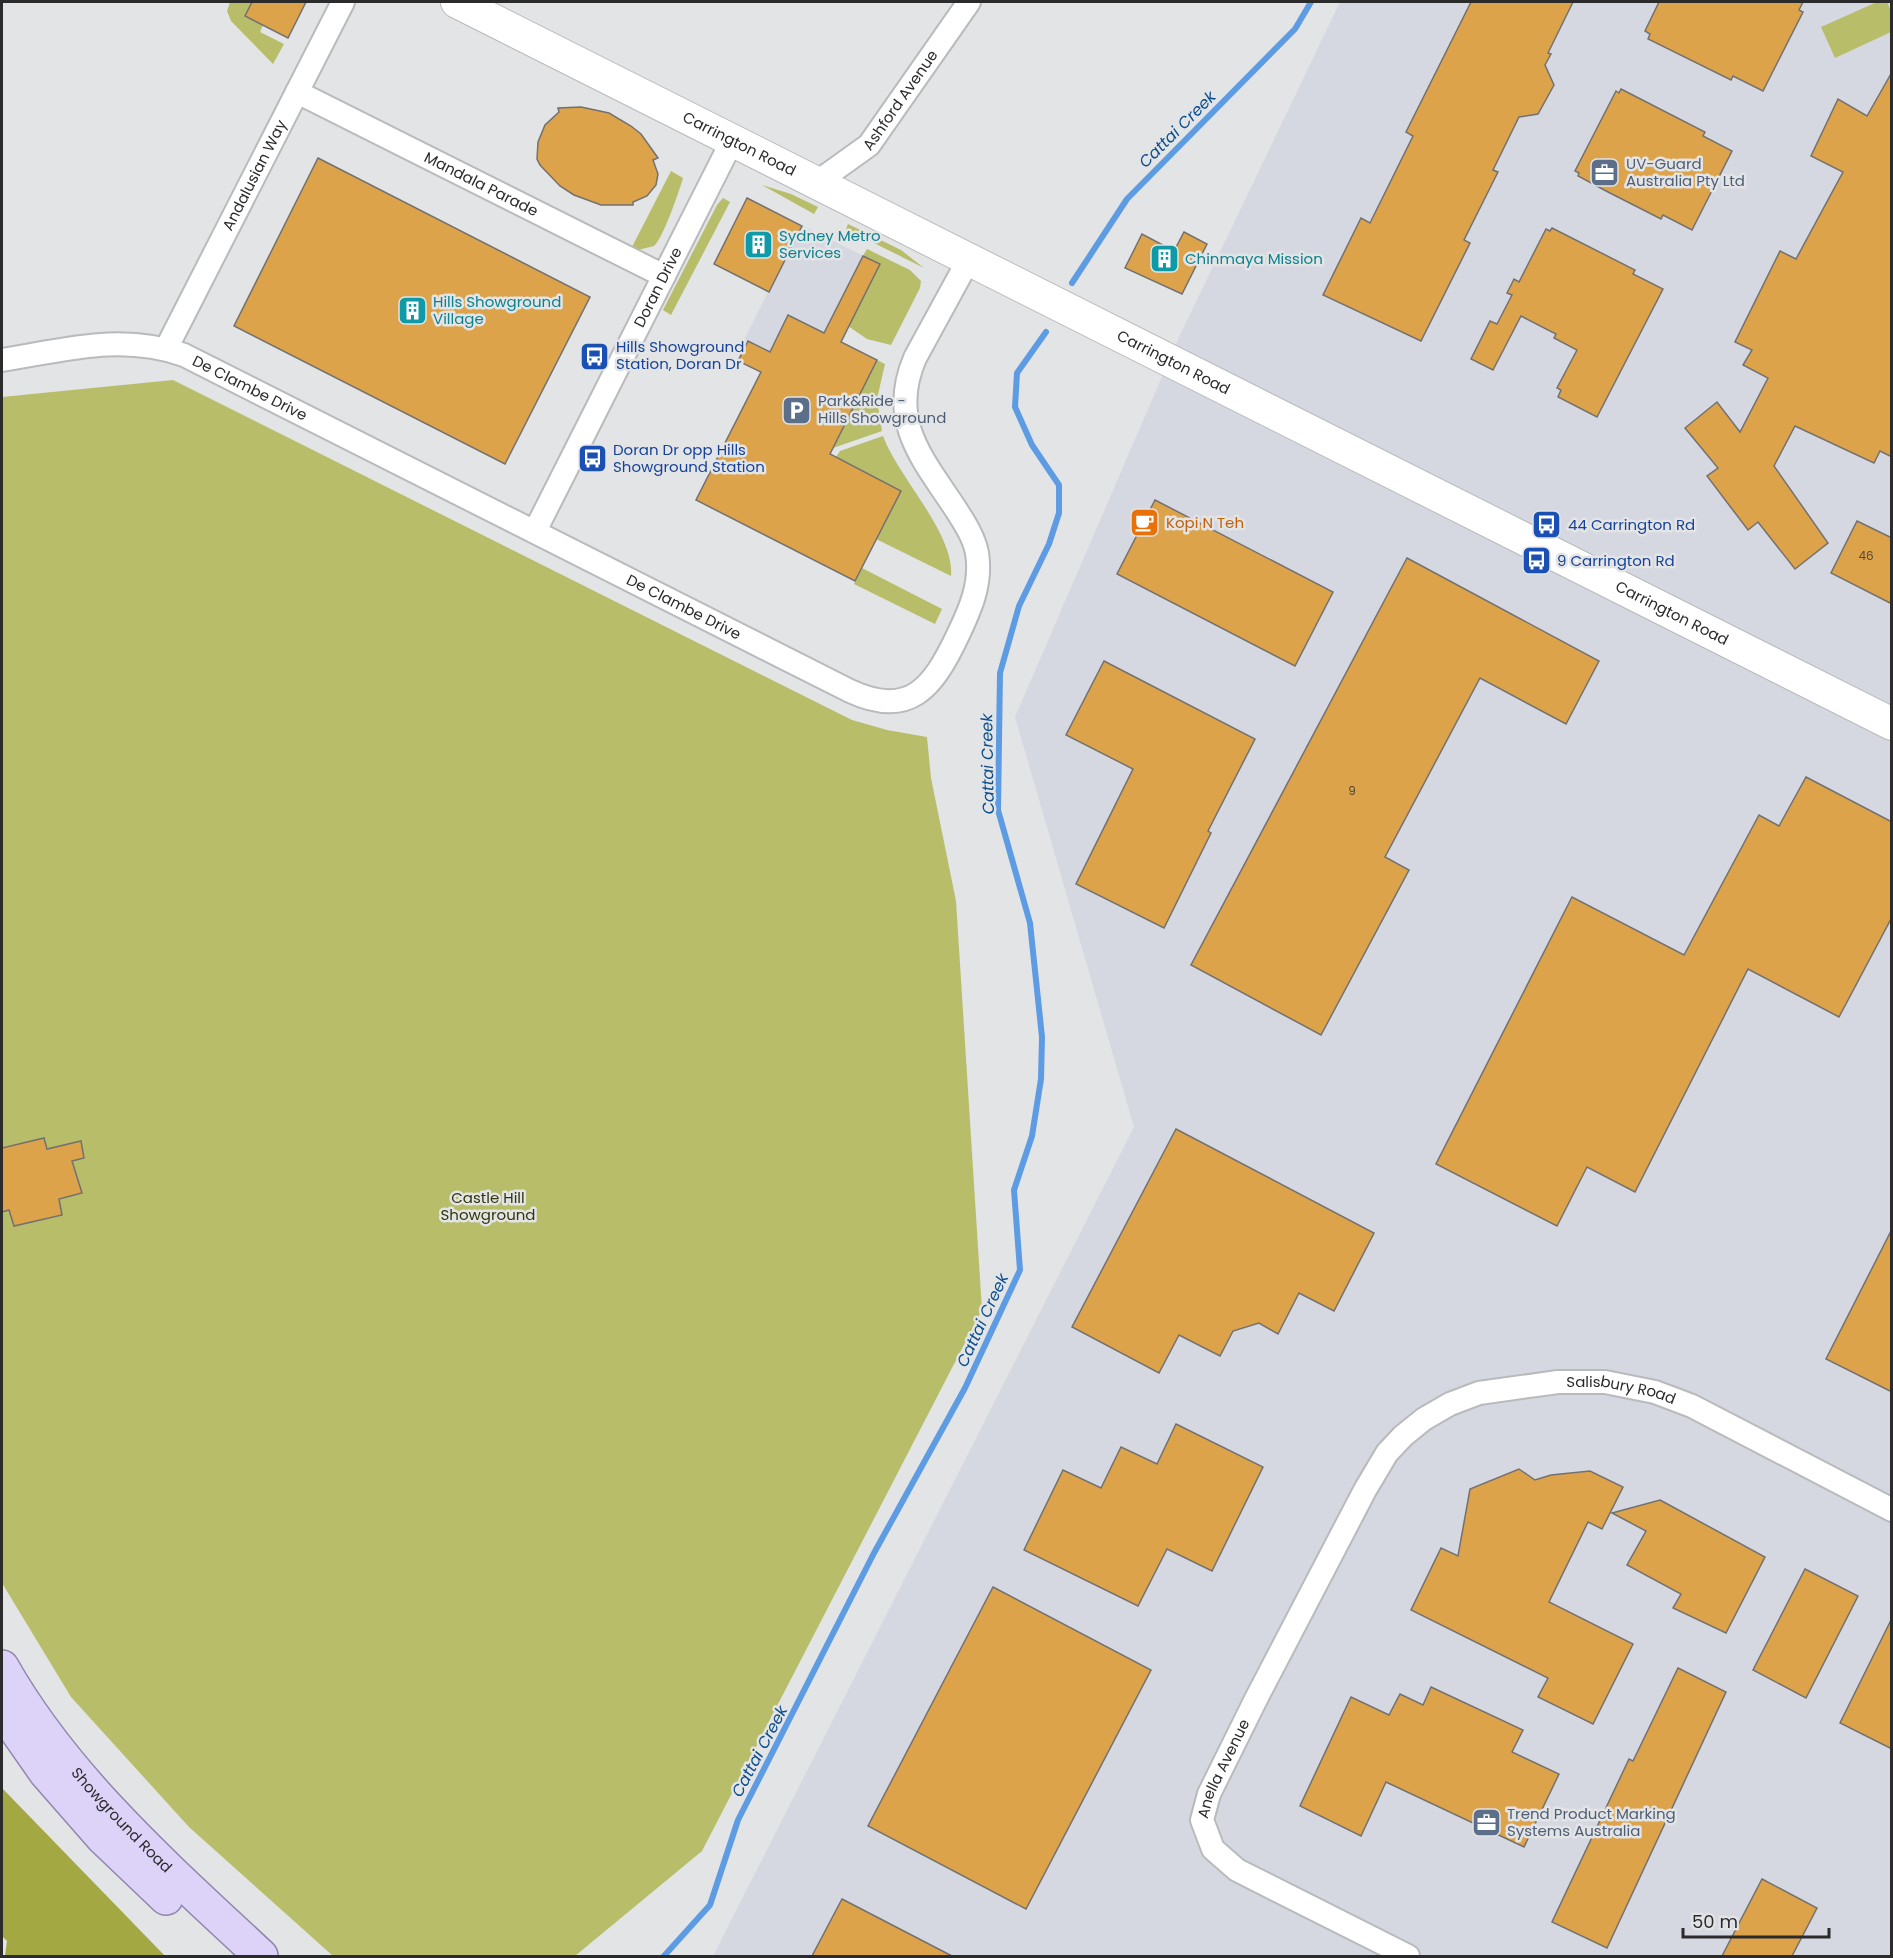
<svg xmlns="http://www.w3.org/2000/svg" width="1893" height="1958" font-family="Poppins,sans-serif">
<style>
.built{fill:#d6d8e1}
.green{fill:#b8bd6a}
.forest{fill:#a4a843}
.lines{fill:none;stroke-linecap:round;stroke-linejoin:round}
.stream{stroke:#5d9ce3;stroke-width:6}
.building{fill:#dca34b;stroke:#737170;stroke-width:1.5}
.minor-casing{stroke:#b9babc;stroke-width:26}
.secondary-casing{stroke:#b9babc;stroke-width:34}
.primary-casing{stroke:#9085ad;stroke-width:36}
.minor{stroke:#fff;stroke-width:22}
.secondary{stroke:#fff;stroke-width:32}
.primary{stroke:#ddd3f8;stroke-width:33}
.labels{text-anchor:middle;stroke-width:5;stroke-linejoin:round;paint-order:stroke}
.number-label{font-size:12px;fill:#574934}
.street-label{font-size:15px;fill:#2b2b2c;stroke:#e3e4e6}
.service-label{font-size:15px;fill:#4e5e75;stroke:#e3e4e6;text-anchor:start}
.culture-label{font-size:15px;fill:#0d838f;stroke:#e3e4e6;text-anchor:start}
.transit-label{font-size:15px;fill:#164399;stroke:#e3e4e6;text-anchor:start}
.food-label{font-size:15px;fill:#c56008;stroke:#e3e4e6;text-anchor:start}
.park-label{font-size:15px;fill:#333509;stroke:#e3e4e6}
.water-label{font-size:16px;font-style:italic;fill:#0b4f8f;stroke:#e3e4e6}
</style>
<rect width="100%" height="100%" fill="#e3e4e6"/>
<g class="built">
<path d="M1340,2H1891V1956H713L1134,1127L1015,717L1180,335Z"/>
<path d="M747,198L880,264L841,342L788,315L770,352L744,340L768,292L714,264Z"/>
</g>
<g class="green">
<path d="M230,2H252L246,16L263,25L260,32L284,44L273,64L231,21L227,11Z"/>
<path d="M1877,2H1887L1891,11V32L1835,58L1821,27Z"/>
<path d="M671,171L683,178C679,192 663,238 654,246L638,250L632,247Z"/>
<path d="M762,185L791,194L818,207L814,214Z"/>
<path d="M723,198L730,202L671,315L663,310L717,205Z"/>
<path d="M848,224L901,250L924,268L846,229Z"/>
<path d="M867,249L910,270L921,281L920,288L891,345L867,339L848,326L879,264L863,256Z"/>
<path d="M877,360L885,364L877,399L882,431L833,448Z"/>
<path d="M173,380L852,720L887,730L927,737L931,778L956,901L982,1310L702,1851L575,1956H333L189,1827L71,1697L2,1583V397Z"/>
<path d="M883,436C898,477 955,534 951,576L876,539L901,491L836,457L840,451Z"/>
<path d="M862,568L942,609L935,624L854,584Z"/>
</g>
<path class="forest" d="M2,1788L165,1956H5L7,1941L2,1936Z"/>
<g class="lines">
<g class="stream">
<path d="M1072,283L1127,199L1295,29L1311,2"/>
<path d="M664,1956L710,1905L738,1820L874,1553L965,1388L1020,1270L1014,1190L1032,1136L1041,1079L1042,1037L1030,923L998,810L1000,673L1019,606L1049,544L1059,513V485L1032,445L1015,407L1017,373L1046,332"/>
</g>
</g>
<g class="building">
<path d="M252,2H306L288,38L245,16Z"/>
<path d="M1471,2H1573L1548,53L1551,54L1545,65L1554,85L1538,114L1519,117L1493,170L1498,172L1464,240L1470,243L1421,341L1323,295L1361,218L1370,223L1413,136L1406,132Z"/>
<path d="M1659,2H1803L1799,10L1803,12L1763,91L1733,76L1731,80L1648,39L1650,34L1645,31Z"/>
<path d="M1892,72V457L1880,451L1874,463L1795,426L1774,466L1828,543L1795,569L1758,522L1748,530L1707,476L1718,468L1685,428L1717,402L1740,432L1768,378L1743,365L1752,350L1735,342L1780,251L1796,259L1843,172L1811,156L1838,99L1867,116Z"/>
<path d="M1621,89L1705,132L1703,136L1732,151L1692,230L1663,215L1661,219L1608,192L1578,176L1579,173L1575,171L1616,91L1619,93Z"/>
<path d="M581,107L609,113L631,126L641,134L658,158L653,160L658,174L656,185L647,196L633,202V205H601L574,195L560,186L540,165L537,159L538,142L545,125L559,112L558,108Z"/>
<path d="M318,158L590,297L505,464L234,326Z"/>
<path d="M747,198L802,226L769,292L714,264Z"/>
<path d="M1552,228L1635,270L1633,274L1663,289L1597,417L1558,397L1561,390L1557,388L1577,350L1554,338L1556,334L1521,316L1493,370L1471,359L1490,321L1497,324L1512,295L1507,293L1514,279L1519,282L1546,229L1550,231Z"/>
<path d="M1184,232L1207,244L1182,294L1125,268L1142,234L1174,251Z"/>
<path d="M863,256L880,264L841,342L877,360L830,454L901,491L855,581L696,500L761,372L738,361L748,341L770,352L788,315L824,333Z"/>
<path d="M1155,500L1333,592L1295,666L1117,574Z"/>
<path d="M1857,521L1892,538V604L1831,573Z"/>
<path d="M1407,558L1599,661L1566,724L1480,678L1385,857L1409,870L1321,1035L1191,965Z"/>
<path d="M1104,661L1255,739L1208,831L1211,833L1164,928L1076,884L1133,769L1066,735Z"/>
<path d="M1806,777L1892,822V917L1839,1017L1748,969L1635,1192L1587,1167L1557,1226L1436,1164L1572,897L1684,955L1759,815L1779,826Z"/>
<path d="M1176,1129L1374,1233L1334,1311L1299,1293L1278,1334L1259,1323L1233,1331L1220,1356L1179,1335L1159,1373L1072,1327Z"/>
<path d="M44,1138L47,1149L81,1141L84,1158L72,1161L82,1193L59,1199L62,1215L14,1226L9,1210L2,1212V1148Z"/>
<path d="M1892,1229V1392L1826,1359Z"/>
<path d="M1176,1424L1263,1467L1212,1571L1167,1549L1138,1606L1024,1550L1063,1470L1101,1488L1121,1447L1157,1464Z"/>
<path d="M1519,1469L1535,1480L1551,1475L1590,1471L1623,1487L1602,1529L1588,1522L1549,1602L1633,1644L1593,1724L1538,1697L1548,1678L1411,1610L1441,1548L1458,1556L1470,1489Z"/>
<path d="M1660,1500L1765,1557L1726,1633L1673,1608L1681,1594L1627,1565L1646,1531L1612,1513Z"/>
<path d="M1805,1569L1858,1596L1806,1698L1753,1670Z"/>
<path d="M993,1587L1151,1670L1026,1909L868,1826Z"/>
<path d="M1892,1618V1749L1840,1723Z"/>
<path d="M1678,1668L1726,1692L1607,1948L1552,1922L1629,1759L1633,1761Z"/>
<path d="M1431,1687L1523,1730L1512,1752L1559,1774L1524,1847L1386,1782L1361,1836L1300,1806L1351,1697L1389,1715L1400,1694L1423,1705Z"/>
<path d="M1762,1879L1817,1908L1792,1956H1722Z"/>
<path d="M842,1899L952,1956H812Z"/>
</g>
<g class="lines">
<defs>
<g id="minor">
<path id="s1" d="M297,92L664,276"/>
<path id="s2" d="M816,183L869,145L969,2"/>
<path id="s3" d="M166,349L343,2"/>
<path id="s4" d="M2,360C65,350 121,333 184,355L850,691C910,719 933,687 957,637C970,610 982,584 977,553C974,537 964,522 955,508C922,458 888,421 915,358L969,259"/>
<path id="s5" d="M535,531L732,141"/>
<path id="s6" d="M1408,1956L1237,1870L1213,1849L1202,1820L1209,1794L1256,1699L1365,1490L1387,1453L1403,1436L1424,1419L1450,1404L1479,1393L1558,1382H1605L1655,1392L1692,1406L1892,1510"/>
</g>
<g id="secondary">
<path id="s7" d="M457,2L1892,724"/>
</g>
<g id="primary">
<path id="s8" d="M2,1667C66,1780 167,1868 261,1956"/>
<path d="M2,1710L46,1773L102,1837L166,1898"/>
</g>
</defs>
<use href="#minor" class="minor-casing"/>
<use href="#secondary" class="secondary-casing"/>
<use href="#primary" class="primary-casing"/>
<use href="#minor" class="minor"/>
<use href="#secondary" class="secondary"/>
<use href="#primary" class="primary"/>
</g>
<defs>
<symbol id="office-square" viewBox="-11 -11 22 22"><rect x="-9" y="-9" width="18" height="18" rx="4" fill="#5c6f8a" stroke="#e3e4e6"/><path d="M-6-3h4V-5.5h4V-3h4V5H-6ZM-1-4.5V-3h2v-1.5ZM-6 0V1H6V0Z" fill="#fff"/></symbol>
<symbol id="building-square" viewBox="-11 -11 22 22"><rect x="-9" y="-9" width="18" height="18" rx="4" fill="#0f9aa8" stroke="#e3e4e6"/><path d="M-4-6H4V6H1V3H-1V6H-4ZM-2.5-4.3h1.7v1.8h-1.7ZM.8-4.3h1.7v1.8H.8ZM-2.5-1h1.7V.8h-1.7ZM.8-1h1.7V.8H.8Z" fill="#fff"/></symbol>
<symbol id="bus-square" viewBox="-11 -11 22 22"><rect x="-9" y="-9" width="18" height="18" rx="4" fill="#1a4fb4" stroke="#e3e4e6"/><path d="M-5-6H5V4H4V6H2V4H-2V6H-4V4H-5ZM-3.5-4V0h7V-4ZM-3.5 1.2v1.5H-2V1.2ZM2 1.2v1.5H3.5V1.2Z" fill="#fff"/></symbol>
<symbol id="parking-square" viewBox="-11 -11 22 22"><rect x="-9" y="-9" width="18" height="18" rx="4" fill="#5c6f8a" stroke="#e3e4e6"/><path d="M-3.5-5.5H1a3.5 3.5 0 0 1 0 7H-1V5.5H-3.5ZM-1-3.4V-.6H.8a1.4 1.4 0 0 0 0-2.8Z" fill="#fff"/></symbol>
<symbol id="cafe-square" viewBox="-11 -11 22 22"><rect x="-9" y="-9" width="18" height="18" rx="4" fill="#e8710a" stroke="#e3e4e6"/><path d="M-5.5-4.5H6V0H3Q3 3.5 0 3.5H-2.5Q-5.5 3.5-5.5 0ZM3-3.2v2h1.7v-2ZM-6 4.5H4V6H-6Z" fill="#fff"/></symbol>
</defs>
<g fill-rule="evenodd">
<use href="#office-square" x="1588" y="156" width="33" height="33"/>
<use href="#building-square" x="742" y="228" width="33" height="33"/>
<use href="#building-square" x="1148" y="242" width="33" height="33"/>
<use href="#building-square" x="396" y="294" width="33" height="33"/>
<use href="#bus-square" x="578" y="340" width="33" height="33"/>
<use href="#parking-square" x="780" y="394" width="33" height="33"/>
<use href="#bus-square" x="576" y="442" width="33" height="33"/>
<use href="#cafe-square" x="1128" y="506" width="33" height="33"/>
<use href="#bus-square" x="1530" y="508" width="33" height="33"/>
<use href="#bus-square" x="1520" y="544" width="33" height="33"/>
<use href="#office-square" x="1470" y="1806" width="33" height="33"/>
</g>
<g class="labels">
<g class="number-label">
<text x="1866" y="560">46</text>
<text x="1352" y="795">9</text>
</g>
<g class="street-label">
<text dy="5" stroke="none"><textPath href="#s2" startOffset="120">Ashford Avenue</textPath></text>
<text dy="5" stroke="none"><textPath href="#s7" startOffset="316">Carrington Road</textPath></text>
<text dy="5" stroke="none"><textPath href="#s3" startOffset="195">Andalusian Way</textPath></text>
<text dy="5" stroke="none"><textPath href="#s1" startOffset="206">Mandala Parade</textPath></text>
<text dy="5" stroke="none"><textPath href="#s5" startOffset="273">Doran Drive</textPath></text>
<text dy="5" stroke="none"><textPath href="#s7" startOffset="802">Carrington Road</textPath></text>
<text dy="5" stroke="none"><textPath href="#s4" startOffset="258">De Clambe Drive</textPath></text>
<text dy="5" stroke="none"><textPath href="#s4" startOffset="744">De Clambe Drive</textPath></text>
<text dy="5" stroke="none"><textPath href="#s7" startOffset="1360">Carrington Road</textPath></text>
<text dy="5" stroke="none"><textPath href="#s6" startOffset="921">Salisbury Road</textPath></text>
<text dy="5" stroke="none"><textPath href="#s6" startOffset="310">Anella Avenue</textPath></text>
<text dy="5" stroke="none"><textPath href="#s8" startOffset="195">Showground Road</textPath></text>
</g>
<g class="service-label">
<text x="1626" y="169">UV-Guard<tspan x="1626" dy="17">Australia Pty Ltd</tspan></text>
<text x="818" y="406">Park&amp;Ride -<tspan x="818" dy="17">Hills Showground</tspan></text>
<text x="1507" y="1819">Trend Product Marking<tspan x="1507" dy="17">Systems Australia</tspan></text>
</g>
<g class="culture-label">
<text x="779" y="241">Sydney Metro<tspan x="779" dy="17">Services</tspan></text>
<text x="1185" y="264">Chinmaya Mission</text>
<text x="433" y="307">Hills Showground<tspan x="433" dy="17">Village</tspan></text>
</g>
<g class="transit-label">
<text x="616" y="352">Hills Showground<tspan x="616" dy="17">Station, Doran Dr</tspan></text>
<text x="613" y="455">Doran Dr opp Hills<tspan x="613" dy="17">Showground Station</tspan></text>
<text x="1568" y="530">44 Carrington Rd</text>
<text x="1557" y="566">9 Carrington Rd</text>
</g>
<g class="food-label">
<text x="1166" y="528">Kopi N Teh</text>
</g>
<g class="park-label">
<text x="488" y="1203">Castle Hill<tspan x="488" dy="17">Showground</tspan></text>
</g>
<g class="water-label">
<text transform="translate(1177 129) rotate(-45)" y="6">Cattai Creek</text>
<text transform="translate(987 764) rotate(-91)" y="6">Cattai Creek</text>
<text transform="translate(982 1320) rotate(-65)" y="6">Cattai Creek</text>
<text transform="translate(759 1751) rotate(-62)" y="6">Cattai Creek</text>
</g>
</g>
<rect width="1893" height="1958" fill="none" stroke="#2b2b2c" stroke-width="6"/>
<path d="M1683 1928v9h146v-9" fill="none" stroke="#2b2b2c" stroke-width="3"/>
<text x="1692" y="1928" font-size="18" fill="#2b2b2c" stroke="#e3e4e6" stroke-width="4.5" paint-order="stroke">50 m</text>
</svg>
